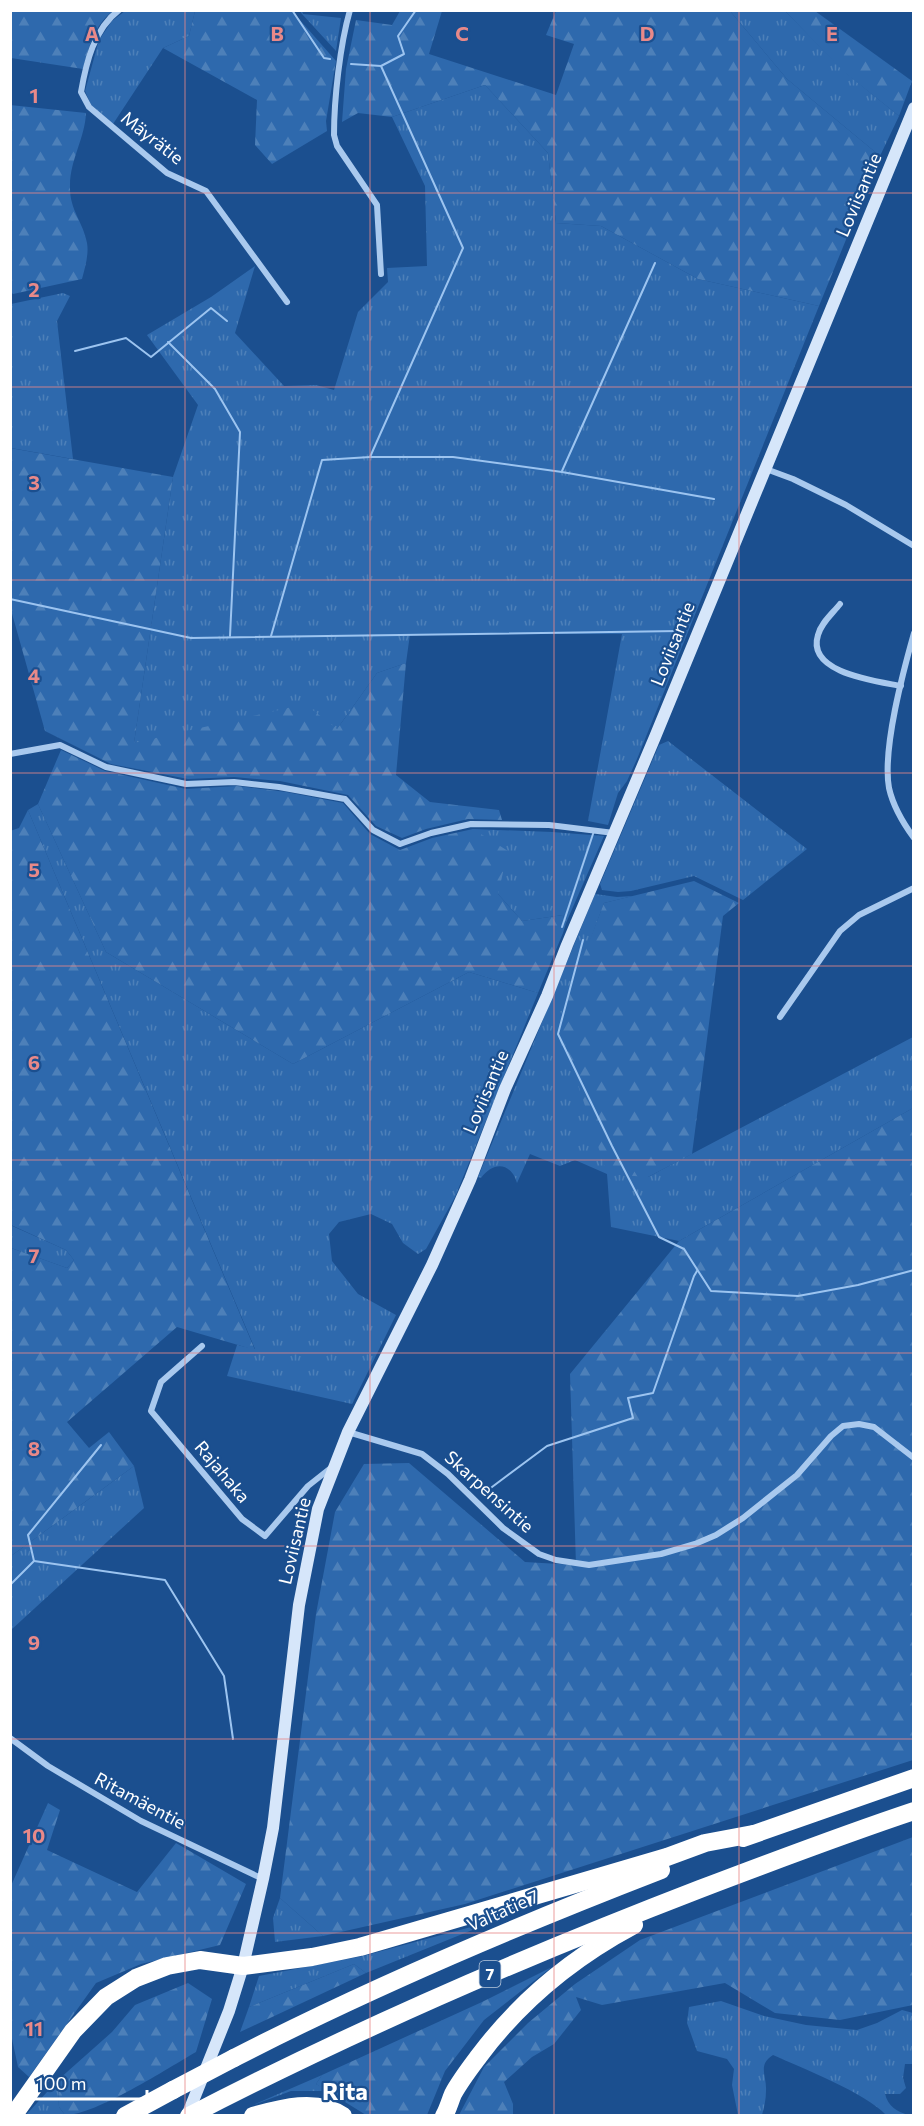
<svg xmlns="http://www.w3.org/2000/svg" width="924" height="2126" font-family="Commissioner,sans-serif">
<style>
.grass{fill:url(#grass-tufts)}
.forest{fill:url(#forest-firs)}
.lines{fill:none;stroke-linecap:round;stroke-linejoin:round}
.stream{stroke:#9cc4f0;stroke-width:2}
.street{stroke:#a9c9ee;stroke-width:6}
.secondary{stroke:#d6e6fa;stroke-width:12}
.highway{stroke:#fff;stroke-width:18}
.highway-bridge{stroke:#fff;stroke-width:18}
.grid{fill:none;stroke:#e88989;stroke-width:1.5;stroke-opacity:0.55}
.labels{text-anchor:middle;stroke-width:4.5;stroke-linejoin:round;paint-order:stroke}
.shield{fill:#1b4f8f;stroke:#bbcadd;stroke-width:1.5}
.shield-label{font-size:16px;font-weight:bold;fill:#fff}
.street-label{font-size:18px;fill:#fff;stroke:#1b4f8f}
.district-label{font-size:24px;font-weight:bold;fill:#fff;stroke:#1b4f8f}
.grid-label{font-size:20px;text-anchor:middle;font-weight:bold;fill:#e88989;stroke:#1b4f8f;stroke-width:4.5;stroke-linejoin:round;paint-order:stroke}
</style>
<defs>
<pattern id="grass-tufts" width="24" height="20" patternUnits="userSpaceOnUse" patternTransform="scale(1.5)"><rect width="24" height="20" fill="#2e69ad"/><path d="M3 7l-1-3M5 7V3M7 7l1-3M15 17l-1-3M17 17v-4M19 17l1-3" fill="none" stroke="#4d80b9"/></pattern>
<pattern id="forest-firs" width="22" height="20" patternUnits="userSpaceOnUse" patternTransform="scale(1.5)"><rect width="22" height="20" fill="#2e69ad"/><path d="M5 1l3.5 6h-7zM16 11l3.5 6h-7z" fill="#4d80b9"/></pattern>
</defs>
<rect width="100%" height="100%" fill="#1b4f8f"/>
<g class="grass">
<path d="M125,11H195L189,36L163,48L113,124L91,105L85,91L99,40L112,21Z"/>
<path d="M300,11H302L303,14L341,18L336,51L302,14Z"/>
<path d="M730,11H785L846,73L899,116L880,156L787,79Z"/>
<path d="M485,85L548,153L556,223L601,226L698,279L819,306L637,759L627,781L618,793L608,825L588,821L622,634H410L406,663L377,673L337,729L134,743L173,477L198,405L147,335L211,297L255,266L235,333L284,386L316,385L334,390L358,312L388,282L387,268L427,266L425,186L392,117Z"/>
<path d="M63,293L70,296L57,321L73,459L11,448V304Z"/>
<path d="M668,741L807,849L743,900L694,876L631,891L618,892L602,890L600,884L659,745Z"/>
<path d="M38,804L106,952L293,1064L469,972L538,993L455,1197L426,1249L418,1254L403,1243L392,1224L371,1214L339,1222L329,1234L332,1261L358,1294L396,1315L352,1404L227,1376L237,1345L255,1349L28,810Z"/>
<path d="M473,829L552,832L604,836L566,923L563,915L522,921L498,894Z"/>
<path d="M595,894L617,897L633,896L604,903L584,957L648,1177L913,1037V1108L679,1241L611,1227L607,1174L575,1160L560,1166L530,1154L517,1183C511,1162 493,1161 481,1178L478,1177Z"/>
<path d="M10,1225L66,1250L74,1260L67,1268L11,1248Z"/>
<path d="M134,1466L144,1508L11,1630V1556Z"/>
<path d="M280,1898L323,1936L275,1942L273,1918Z"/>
<path d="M497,1920L366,1973L354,1964L249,2007L259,1976L363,1956Z"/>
<path d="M721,2001L764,2016L806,2025L857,2030L877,2023L902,2010L913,2013V2064H905L903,2078L906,2088L900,2094H885C888,2106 897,2112 909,2115H886C866,2093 802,2068 773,2055C757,2065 767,2076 766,2091C766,2099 764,2108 762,2115H738L732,2085L734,2069L727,2059L697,2051L687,2023L689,2007Z"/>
<path d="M322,2075L316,2084L329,2091H291L253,2105Z"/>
<path d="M58,2080L59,2107L65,2115L25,2116Z"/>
</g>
<g class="forest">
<path d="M11,11H113C94,25 89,47 83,69L11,58Z"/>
<path d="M195,11H292L336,61L326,121L327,131L272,164L255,145L257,100L163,48L189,36Z"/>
<path d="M400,11H442L429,54L556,95L574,44L546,35L556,11H730L787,79L880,156L819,306L698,279L601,226L556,223L548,153L485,85L392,117L358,113L342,122L346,69L356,20L392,25Z"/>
<path d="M785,11H815L912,81L899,116L844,72Z"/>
<path d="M10,105L86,113C85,138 70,160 70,185C69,210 83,221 87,243C89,254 85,268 82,279L13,294L10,291Z"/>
<path d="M10,448L173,477L134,743L305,704L337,729L377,673L406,663L396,775L430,802L499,810L502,820L468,819L426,829L402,838L376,826L348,795L280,781L234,777L188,779L111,764L45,731L11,610Z"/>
<path d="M61,750L105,771L186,789L237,786L286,792L343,803L370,834L400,850L432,838L473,829L508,851L498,894L522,921L563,915L566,923L563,933L538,993L469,972L293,1064L106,952L38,804Z"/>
<path d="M28,810L255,1350L177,1327L67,1422L89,1448L109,1432L134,1466L11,1556V1248L67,1268L74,1260L66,1250L11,1225L10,831L19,828Z"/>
<path d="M694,881L739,903L723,916L692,1154L648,1177L607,1174L558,1022L604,903Z"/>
<path d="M913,1108V1760L465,1904L323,1936L280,1898L316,1614L335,1512L364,1464L409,1463L525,1562L576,1565L570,1374L679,1241Z"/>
<path d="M48,1803L60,1810L47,1850L137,1892L176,1843L246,1884L220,1945L141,1964L96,1983L29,2077L18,2067L11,2034L10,1888Z"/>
<path d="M913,1837V2005L840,2020L775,2013L725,1983L602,2005L576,1997L581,2010L554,2044L532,2057L504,2082L513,2104V2115H459L484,2067L528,2023L575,1984L640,1940Z"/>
<path d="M354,1964L366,1973L240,2032L249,2007Z"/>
<path d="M552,1967L484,2020L445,2071L427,2115H366L316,2084L322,2075L482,2002Z"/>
<path d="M188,1983L212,1999L196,2052C168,2068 94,2116 65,2115L59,2107L58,2080L112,2032L135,2005Z"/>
</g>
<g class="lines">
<g class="stream">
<path d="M292,10L324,58L330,59"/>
<path d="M351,64L381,66L404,54L398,36L416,10"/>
<path d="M168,342L215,389L240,432L230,636"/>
<path d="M75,351L126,338L151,357L211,308L227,321"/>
<path d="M370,457L463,248L381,66"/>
<path d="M562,471L655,263"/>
<path d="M10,599L191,638L679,631"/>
<path d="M271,636L322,460L370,457H453L562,472L714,499"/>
<path d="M562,927L594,831"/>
<path d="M583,940L558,1034L612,1146L659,1237L684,1249L711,1291L798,1296L858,1285L914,1270"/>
<path d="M484,1493L547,1446L633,1418L628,1398L653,1393L694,1276L697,1271"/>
<path d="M34,1561L165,1580L224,1676L233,1739"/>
<path d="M10,1585L34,1561L28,1535L101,1445"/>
</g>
<g class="street">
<path d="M119,10C94,29 86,63 81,92L89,107L167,173L206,191L287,302"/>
<path d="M350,10C340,45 334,99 334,135L337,146L377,205L381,274"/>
<path d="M766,469L793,479L846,505L914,546"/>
<path d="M840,604C832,614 821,623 818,635C806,673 876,681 901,686"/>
<path d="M914,633C903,672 882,749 889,788C893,806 903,823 914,838"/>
<path d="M10,754L60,745L106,767L186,784L234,782L279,787L345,799L373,830L400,844L431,833L471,824L549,825L614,833"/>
<path d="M780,1017L840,931L859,915L914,888"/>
<path d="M202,1346L161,1382L151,1411L242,1519L265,1536L308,1486L332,1467"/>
<path d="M348,1432L422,1454L448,1474L503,1528L539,1554L556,1560L589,1565L661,1554L695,1544L716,1535L743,1518L797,1475L831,1436L843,1426L859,1424L874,1427L914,1458"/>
<path d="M10,1738L48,1766L141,1821L263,1879"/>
</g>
<path class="secondary" d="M187,2116L229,2011L243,1966L263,1879L273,1828L299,1605L318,1509L348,1432L432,1265L470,1180L505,1089L547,996L567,945L655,737L914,108"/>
<g class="highway">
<path d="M743,1838L914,1778"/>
<path d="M234,2058C372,1987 516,1926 661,1870"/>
<path d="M13,2116L73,2031L106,1997L136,1978L167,1966L200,1960L243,1966L312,1957L360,1947L667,1857L705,1843L753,1834"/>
<path d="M125,2116L173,2090"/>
<path d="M189,2116C355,2030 526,1956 700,1889C771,1862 842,1835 914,1811"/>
<path d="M253,2116C281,2108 317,2098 343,2116"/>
<path d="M444,2116C448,2109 450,2101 453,2094C460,2081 470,2068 479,2056C520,2001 574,1957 634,1925"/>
</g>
<path class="highway-bridge" d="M173,2090L234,2058"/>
</g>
<path class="grid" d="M185,10V2116M370,10V2116M554,10V2116M739,10V2116M10,193H914M10,387H914M10,580H914M10,773H914M10,966H914M10,1160H914M10,1353H914M10,1546H914M10,1739H914M10,1933H914"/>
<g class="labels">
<rect class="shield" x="479.5" y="1961" width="21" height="26" rx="4.5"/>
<g class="shield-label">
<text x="490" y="1980">7</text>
</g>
<g class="street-label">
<text transform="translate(152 138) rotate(38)" y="6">Mäyrätie</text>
<text transform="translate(859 195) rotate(-67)" y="6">Loviisantie</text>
<text transform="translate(673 644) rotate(-68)" y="6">Loviisantie</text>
<text transform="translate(486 1092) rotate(-67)" y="6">Loviisantie</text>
<text transform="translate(222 1472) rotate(50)" y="6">Rajahaka</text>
<text transform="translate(489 1492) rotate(42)" y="6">Skarpensintie</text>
<text transform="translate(295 1541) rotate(-77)" y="6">Loviisantie</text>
<text transform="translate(140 1801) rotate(28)" y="6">Ritamäentie</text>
<text transform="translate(503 1911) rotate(-24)" y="6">Valtatie 7</text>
</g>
<g class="district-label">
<text x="345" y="2100">Rita</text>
</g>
</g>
<g class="grid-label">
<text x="92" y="41">A</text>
<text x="277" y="41">B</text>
<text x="462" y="41">C</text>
<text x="647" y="41">D</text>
<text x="832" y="41">E</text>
<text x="34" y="103">1</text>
<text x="34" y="297">2</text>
<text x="34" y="490">3</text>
<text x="34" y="683">4</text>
<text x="34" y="877">5</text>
<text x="34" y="1070">6</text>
<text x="34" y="1263">7</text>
<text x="34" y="1456">8</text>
<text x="34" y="1650">9</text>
<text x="34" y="1843">10</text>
<text x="34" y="2036">11</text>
</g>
<rect width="924" height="2126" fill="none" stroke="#ffffff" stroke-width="24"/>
<path d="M27 2090v9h120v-9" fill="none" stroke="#ffffff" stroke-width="3"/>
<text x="36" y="2090" font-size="18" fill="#ffffff" stroke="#1b4f8f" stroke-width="4.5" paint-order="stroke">100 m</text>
</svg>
